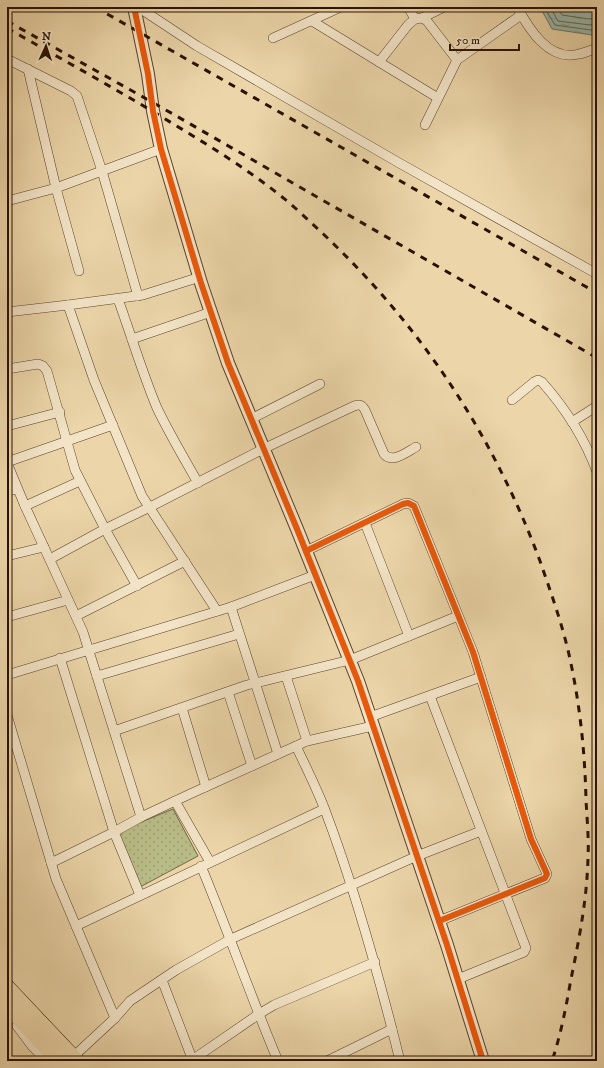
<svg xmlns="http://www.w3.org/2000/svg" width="604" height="1068" font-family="'IM FELL DW Pica',serif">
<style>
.park{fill:url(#park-dots);stroke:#716744}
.water{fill:url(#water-ripples);stroke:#6c7667}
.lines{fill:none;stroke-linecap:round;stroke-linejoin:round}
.shore{stroke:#616556;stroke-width:1}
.minor-casing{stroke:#5a422a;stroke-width:10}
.tertiary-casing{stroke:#5a422a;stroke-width:14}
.primary-casing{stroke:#291100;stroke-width:16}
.minor{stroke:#f3e4c7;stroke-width:9}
.tertiary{stroke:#f3e4c7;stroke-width:12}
.primary{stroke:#ecd6a9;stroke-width:15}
.rail{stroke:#291100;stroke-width:3;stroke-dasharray:7 7;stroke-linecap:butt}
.cycleway-casing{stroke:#f3e4c7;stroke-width:8}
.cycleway{stroke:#e8590c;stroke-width:6}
</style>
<defs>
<pattern id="park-dots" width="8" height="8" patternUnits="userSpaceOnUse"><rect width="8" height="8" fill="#b9bd87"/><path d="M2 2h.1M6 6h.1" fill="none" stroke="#9fa173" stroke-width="1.8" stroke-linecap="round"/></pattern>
<pattern id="water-ripples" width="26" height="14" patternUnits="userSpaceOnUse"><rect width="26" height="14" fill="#99b9ab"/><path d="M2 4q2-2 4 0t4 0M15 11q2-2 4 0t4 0" fill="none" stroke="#849e91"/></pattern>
</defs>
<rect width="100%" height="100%" fill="#ecd6a9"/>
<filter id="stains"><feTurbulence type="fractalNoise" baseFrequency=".005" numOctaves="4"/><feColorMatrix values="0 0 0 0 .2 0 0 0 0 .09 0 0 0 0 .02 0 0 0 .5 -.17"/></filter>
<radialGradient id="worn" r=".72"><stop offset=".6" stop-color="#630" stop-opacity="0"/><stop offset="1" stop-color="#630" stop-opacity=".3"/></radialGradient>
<path class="park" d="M173,809L198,856L140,887L117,832Z"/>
<path class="water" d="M540,7H597V32L592,35L552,29Z"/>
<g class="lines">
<g class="shore">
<path d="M544,7L555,25L591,30L597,29"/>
<path d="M550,7L558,21L590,25L597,24"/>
<path d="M557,7L562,15L589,19L597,18"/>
</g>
<defs>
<g id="minor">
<path d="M138,7L197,46L401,164L597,274"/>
<path d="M408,7L415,19"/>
<path d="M517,7C529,29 549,62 579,54C585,53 591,50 597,48"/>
<path d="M422,18L444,7"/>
<path d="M312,21L438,98"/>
<path d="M273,38L341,7"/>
<path d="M7,59L71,91L77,96L102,171L138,296"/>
<path d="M379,62L408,25L415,19L422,18L427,21L457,60"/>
<path d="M28,69L56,188L79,271"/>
<path d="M425,125L457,60L521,15"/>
<path d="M7,201L56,188L161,149"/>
<path d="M118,299C131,335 142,372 157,408C169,433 184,458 198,483"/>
<path d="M68,305L94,380L142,496L217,611"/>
<path d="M7,312L68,305L143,295L200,277"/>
<path d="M132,339L211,312"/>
<path d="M7,369L38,364L43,366L47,371L75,470L105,529L137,586"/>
<path d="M512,400L534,382L538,380L542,382C565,408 585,439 597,472"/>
<path d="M251,419L320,384"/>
<path d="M572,422L597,406"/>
<path d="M7,426L60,412"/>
<path d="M7,462L113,425"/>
<path d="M7,463L25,506L83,632L141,817"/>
<path d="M7,491L17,489"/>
<path d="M25,506L80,481"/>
<path d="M365,523L409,636"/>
<path d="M306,551L403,504L408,503L414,506L473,652L531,839L547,874L545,878L439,921"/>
<path d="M7,556L44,547"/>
<path d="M50,559L105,529L150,507L263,449L354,406C360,404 362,405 365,410L384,454C392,464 407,452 416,447"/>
<path d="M231,607L278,754"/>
<path d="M76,616L185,561"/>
<path d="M7,617L68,600"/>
<path d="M7,675L231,607L315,575"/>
<path d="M97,676L239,634"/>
<path d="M286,676L307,741"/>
<path d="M228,692L252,766"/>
<path d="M430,696L526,948L524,952L458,979"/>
<path d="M182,708L206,787"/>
<path d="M7,715L56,879L115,1018"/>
<path d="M370,717L481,677"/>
<path d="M114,731L247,685L350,660L458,616"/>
<path d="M296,746C306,767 317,789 325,810C356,892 379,976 400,1061"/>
<path d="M175,801L210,862"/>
<path d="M51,863L114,832L60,658"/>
<path d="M201,866C228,931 251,997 278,1061"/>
<path d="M140,895L114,832L141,817L190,794L307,741L373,726"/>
<path d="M76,926L324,809"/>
<path d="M162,980L193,1061"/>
<path d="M17,1026L32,1046L47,1061"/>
<path d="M73,1057L115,1018L130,1001L176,970L231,939L417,856L481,831"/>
<path d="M194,1061L195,1058L259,1014L274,1005L375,962"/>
<path d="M327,1061L392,1029"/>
</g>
<path id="tertiary" d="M134,7L148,74L153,111L161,149L201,283L228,363L297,529L358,681L447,945L483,1061"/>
<g id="primary">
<path d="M7,987L77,1061"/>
<path d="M7,1006L59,1061"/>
</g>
</defs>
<use href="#minor" class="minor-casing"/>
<use href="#tertiary" class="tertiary-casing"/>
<use href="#primary" class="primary-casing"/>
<use href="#minor" class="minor"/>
<use href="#tertiary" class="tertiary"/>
<use href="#primary" class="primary"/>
<g class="rail">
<path d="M95,7L597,293"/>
<path d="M7,21L152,102L597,358"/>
<path d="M7,28C63,60 120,91 175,125C213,148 252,172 287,201C298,210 309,221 320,231C419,323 493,434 540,561C551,593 563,626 570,659C580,705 585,753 586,800C587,819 589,839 588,858C587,899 579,940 571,979C566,1007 561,1034 552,1061"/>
</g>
<defs>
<g id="cycleway">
<path d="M134,7L148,74L153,111L161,149L201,283L228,363L297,529L358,681L447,945L483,1061"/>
<path d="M306,551L403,504L408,503L414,506L473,652L531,839L547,874L545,878L439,921"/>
</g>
</defs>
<use href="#cycleway" class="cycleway-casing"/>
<use href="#cycleway" class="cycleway"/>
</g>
<rect width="604" height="1068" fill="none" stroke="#ecd6a9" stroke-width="24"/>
<rect x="8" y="8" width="588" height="1052" fill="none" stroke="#291100" stroke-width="2"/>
<rect x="12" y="12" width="580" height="1044" fill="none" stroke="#291100"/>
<g transform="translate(46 46) rotate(3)" stroke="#f3e4c7" stroke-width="3" paint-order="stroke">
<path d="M0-3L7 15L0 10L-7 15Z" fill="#291100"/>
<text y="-6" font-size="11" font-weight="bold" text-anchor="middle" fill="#291100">N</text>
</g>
<path d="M450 44v6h69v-6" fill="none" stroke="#291100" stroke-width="2"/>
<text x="456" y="44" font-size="12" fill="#291100" stroke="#f3e4c7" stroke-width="3" paint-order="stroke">50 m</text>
<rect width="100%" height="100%" filter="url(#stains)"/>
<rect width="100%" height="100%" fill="url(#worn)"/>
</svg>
